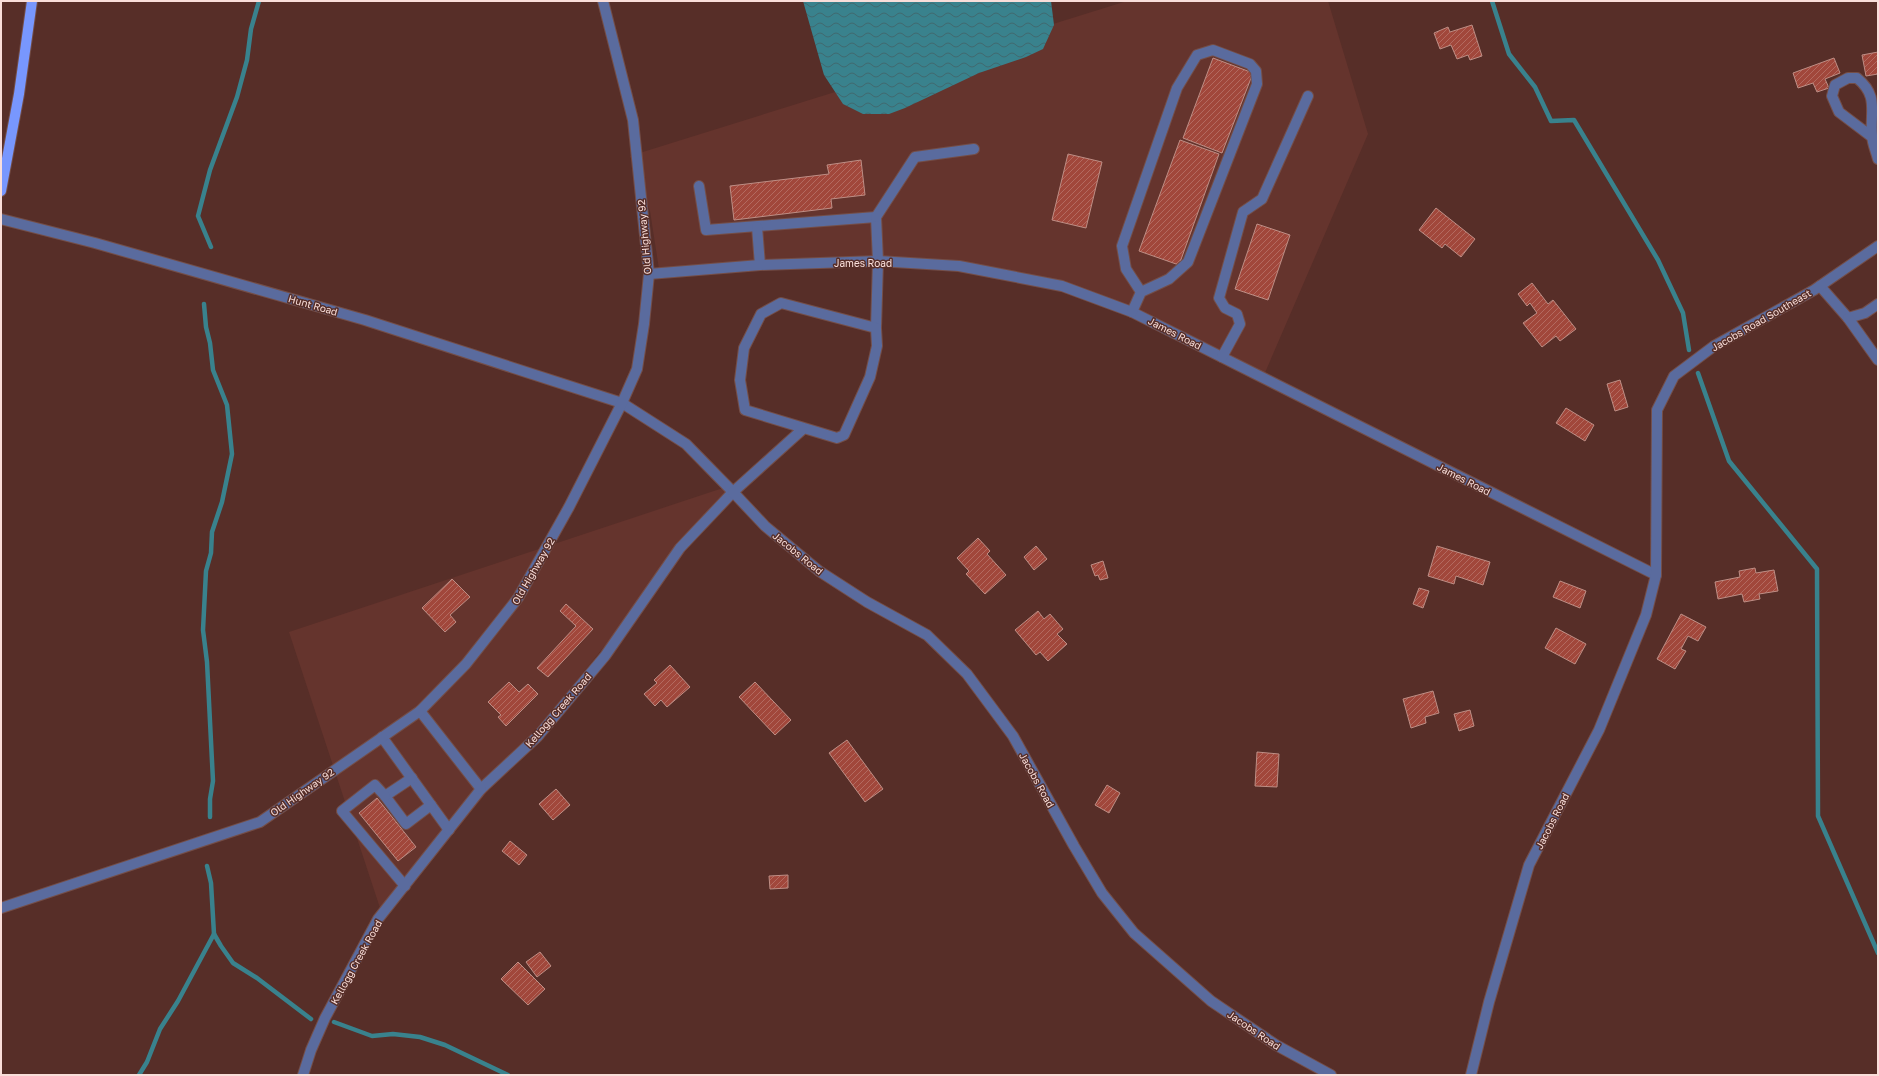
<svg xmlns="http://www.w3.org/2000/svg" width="1879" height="1076" font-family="'Golos Text',sans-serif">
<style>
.built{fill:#65342d}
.water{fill:url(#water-waves)}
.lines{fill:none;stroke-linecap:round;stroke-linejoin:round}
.stream{stroke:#39828d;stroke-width:4.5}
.building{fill:url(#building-hatch);stroke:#be8e85}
.minor-casing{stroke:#744e48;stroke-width:12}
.major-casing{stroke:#744e48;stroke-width:12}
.minor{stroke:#5a6b9e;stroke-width:10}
.major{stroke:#7897fe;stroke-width:10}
.labels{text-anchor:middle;stroke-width:3;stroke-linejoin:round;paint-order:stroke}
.street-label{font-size:10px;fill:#f9deda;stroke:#572e28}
</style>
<defs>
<pattern id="water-waves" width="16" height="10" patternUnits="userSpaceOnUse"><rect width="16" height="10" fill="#39828d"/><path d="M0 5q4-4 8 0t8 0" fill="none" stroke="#40696f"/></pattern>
<pattern id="building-hatch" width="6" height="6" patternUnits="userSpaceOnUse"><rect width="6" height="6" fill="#a1473b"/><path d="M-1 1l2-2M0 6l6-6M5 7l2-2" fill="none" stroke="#b36a60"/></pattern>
</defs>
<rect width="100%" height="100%" fill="#572e28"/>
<g class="built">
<path d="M1127,1H1328L1368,134L1264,375L1181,332L1039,276L879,258L659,269L650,211L630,156Z"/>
<path d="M735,484L384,920L289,632Z"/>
</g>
<path class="water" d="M803,1H1051L1054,25L1043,49L1026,57L979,73L905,108L889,114H863L843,104L824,75Z"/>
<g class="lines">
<g class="stream">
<path d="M1492,1L1509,54L1535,87L1551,121L1574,120L1658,260L1683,313L1689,350"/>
<path d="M211,247L198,216L210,170L237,97L247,60L251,29L259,1"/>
<path d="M204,304L206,327L210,343L213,370L227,405L232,454L222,502L212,532L211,553L206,571L203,630L207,662L213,781L210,799V817"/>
<path d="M1698,373L1729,461L1817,569L1818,816L1878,953"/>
<path d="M207,866L211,883L214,934L221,946L233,963L257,978L311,1019"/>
<path d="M334,1022L372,1036L393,1034L420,1037L445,1045L508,1075"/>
<path d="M139,1075L147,1062L160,1029L178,1001L214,934"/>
</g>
</g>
<g class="building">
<path d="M1472,25L1482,56L1470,60L1468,55L1457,59L1451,45L1440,49L1434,33L1448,27L1450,32Z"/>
<path d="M1878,52V74L1866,76L1862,55Z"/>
<path d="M1213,58L1253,73L1222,153L1183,138Z"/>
<path d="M1834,58L1840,73L1825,79L1829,88L1817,92L1813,83L1798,88L1793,73Z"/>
<path d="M1180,140L1219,154L1179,265L1139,251Z"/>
<path d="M1068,154L1102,162L1086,228L1052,220Z"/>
<path d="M861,160L865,195L831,199L832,208L734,220L730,186L829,174L827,165Z"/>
<path d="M1436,208L1475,239L1461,257L1445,244L1442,248L1419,230Z"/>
<path d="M1257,224L1290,235L1268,300L1235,289Z"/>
<path d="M1532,283L1548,304L1553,300L1576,329L1560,341L1556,336L1542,347L1523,323L1537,313L1530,303L1527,306L1518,294Z"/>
<path d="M1620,380L1628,407L1615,411L1607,384Z"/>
<path d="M1566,408L1594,425L1585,441L1556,423Z"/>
<path d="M978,538L990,551L987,554L1006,575L985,594L966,574L969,571L957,558Z"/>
<path d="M1036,546L1047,559L1034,570L1024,557Z"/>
<path d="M1437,546L1490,562L1483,585L1456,576L1454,584L1428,576Z"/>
<path d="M1103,561L1108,578L1100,580L1098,575L1095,576L1091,565Z"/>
<path d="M1755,568L1756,573L1774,570L1778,591L1759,594L1760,599L1744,602L1742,594L1718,599L1715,582L1740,577L1739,571Z"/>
<path d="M452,579L470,597L450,615L456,622L445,632L422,608Z"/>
<path d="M1560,581L1586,591L1580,608L1553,597Z"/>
<path d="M1419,588L1429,591L1423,608L1413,604Z"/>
<path d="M566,604L593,629L548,677L537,668L576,626L560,611Z"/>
<path d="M1038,611L1044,619L1050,614L1063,629L1057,634L1067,644L1048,661L1040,652L1036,655L1015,630Z"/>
<path d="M1681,614L1706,627L1698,641L1688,636L1681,649L1686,651L1675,669L1657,659Z"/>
<path d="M1556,628L1586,644L1575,664L1545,648Z"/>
<path d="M670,665L690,687L667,707L661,700L655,706L644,694L657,683L654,680Z"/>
<path d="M509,682L519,692L528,684L538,694L506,726L498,717L501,715L488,702Z"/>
<path d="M755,682L791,720L775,735L739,697Z"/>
<path d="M1433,691L1439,713L1425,717L1426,723L1411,728L1403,699Z"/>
<path d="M1470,710L1474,726L1459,731L1454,714Z"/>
<path d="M847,740L883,789L865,802L829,753Z"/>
<path d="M1257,752L1279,754L1277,787L1255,786Z"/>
<path d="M1107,785L1120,793L1109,813L1095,805Z"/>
<path d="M556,789L570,805L553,820L539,804Z"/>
<path d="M377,798L416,847L398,861L359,813Z"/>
<path d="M510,841L527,855L519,865L502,851Z"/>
<path d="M788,875V888L770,889L769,876Z"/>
<path d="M540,952L551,966L537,977L526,962Z"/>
<path d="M518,962L545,989L528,1005L501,979Z"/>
</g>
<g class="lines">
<defs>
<g id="minor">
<path d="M1872,137L1839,112L1832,96L1835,85L1848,78H1857C1879,96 1870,111 1872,135C1872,143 1876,151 1878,159"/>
<path d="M699,186L706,230L876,217L878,261L876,328"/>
<path d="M876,217L915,157L974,149"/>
<path d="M1,219L95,243L365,320L622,403L686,444L733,492L680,548L605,656L538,736L481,789L378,919L325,1018L311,1050L303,1075"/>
<path d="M757,227L760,265"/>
<path d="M649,274L760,265L878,261L959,266L1062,286L1132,312L1656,575"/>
<path d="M1820,286L1848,318L1865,313L1878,304"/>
<path d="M1132,312L1141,292L1169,279L1188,262L1257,84L1256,71L1250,64L1213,50L1197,55L1177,88L1122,246L1126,269L1141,292"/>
<path d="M1848,318L1878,360"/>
<path d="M1222,357L1240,324L1237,314L1225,308L1219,298L1243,212L1262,199L1308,96"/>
<path d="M804,428L745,410L740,380L744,348L761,314L781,303L876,328L877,346L870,377L844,435L837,438L804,428L733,492L765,526L819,571L867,602L927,635L967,674L1013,736L1074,846L1102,893L1134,933L1211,1001L1276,1045L1331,1075"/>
<path d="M420,711L481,789"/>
<path d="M382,737L449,830"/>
<path d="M412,778L385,796L406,824L431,805"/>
<path d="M385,796L375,785L342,811L405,886"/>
<path d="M1,908L260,822L420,711L466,664L518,598L569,507L622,403L637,369L644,324L649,274L633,120L603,1"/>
<path d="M1471,1075L1489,1002L1529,865L1599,730L1646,615L1656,575L1657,410L1674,376L1714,346L1814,290L1878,246"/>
</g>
<path id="major" d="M1,191L19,94L32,1"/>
</defs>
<use href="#minor" class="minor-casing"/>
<use href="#major" class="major-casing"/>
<use href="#minor" class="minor"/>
<use href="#major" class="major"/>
</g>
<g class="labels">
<g class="street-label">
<text transform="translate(644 237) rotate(-95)" y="4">Old Highway 92</text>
<text x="863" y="267">James Road</text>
<text transform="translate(313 305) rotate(16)" y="4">Hunt Road</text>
<text transform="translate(1761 320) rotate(-30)" y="4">Jacobs Road Southeast</text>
<text transform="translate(1175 333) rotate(27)" y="4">James Road</text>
<text transform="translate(1464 479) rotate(27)" y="4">James Road</text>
<text transform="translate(798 553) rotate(39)" y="4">Jacobs Road</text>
<text transform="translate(533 571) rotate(-60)" y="4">Old Highway 92</text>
<text transform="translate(558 710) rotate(-49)" y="4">Kellogg Creek Road</text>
<text transform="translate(1037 780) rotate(61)" y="4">Jacobs Road</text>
<text transform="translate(302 792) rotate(-35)" y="4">Old Highway 92</text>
<text transform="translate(1552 821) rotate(-63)" y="4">Jacobs Road</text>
<text transform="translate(356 962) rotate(-61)" y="4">Kellogg Creek Road</text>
<text transform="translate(1254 1030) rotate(34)" y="4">Jacobs Road</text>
</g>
</g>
<rect width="1879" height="1076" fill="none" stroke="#f9deda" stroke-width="4"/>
</svg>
